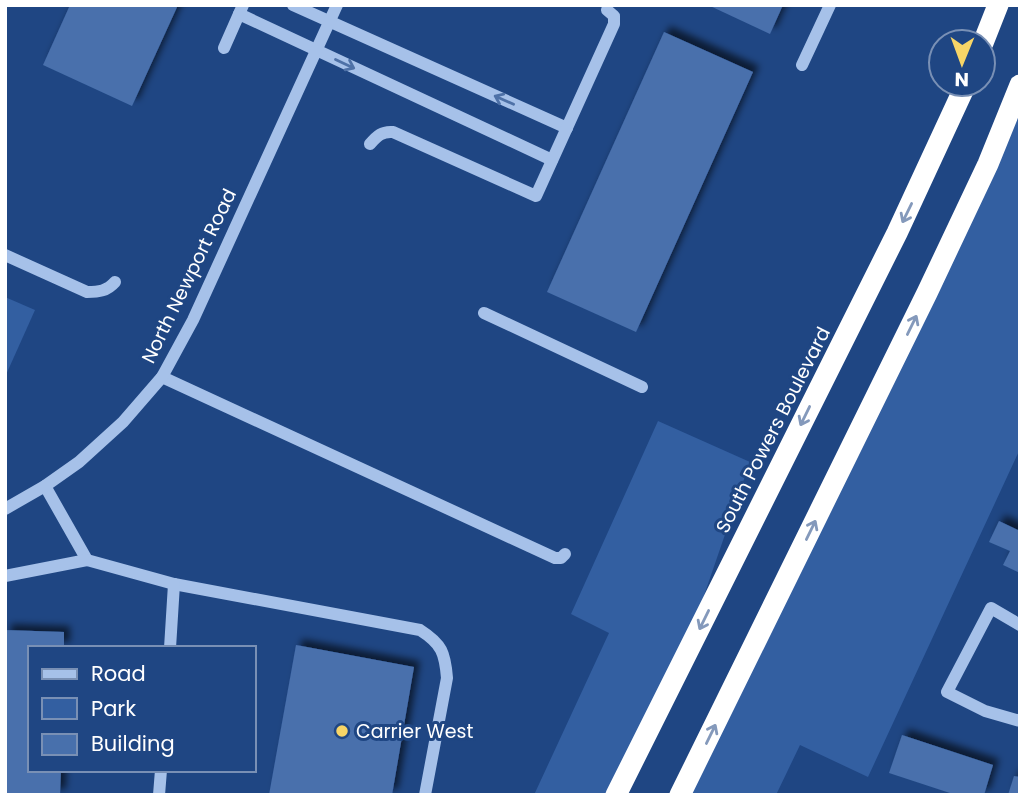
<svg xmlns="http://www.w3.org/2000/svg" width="1025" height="800" viewBox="0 0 1025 800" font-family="Poppins,sans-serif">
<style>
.green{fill:#335fa1}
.building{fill:#4870ac;filter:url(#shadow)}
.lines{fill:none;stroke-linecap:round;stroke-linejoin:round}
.minor{stroke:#a6c1e9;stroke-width:12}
.highway{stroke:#fff;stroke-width:21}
.oneway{stroke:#4e71a7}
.oneway2{stroke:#8499bb}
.poi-dot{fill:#f7d567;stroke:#1f4683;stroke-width:2.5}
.labels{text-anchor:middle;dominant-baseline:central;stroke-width:6;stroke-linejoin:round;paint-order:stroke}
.street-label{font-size:19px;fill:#fff;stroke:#1f4683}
.poi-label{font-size:19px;fill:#fff;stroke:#1f4683;text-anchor:start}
</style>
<defs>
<filter id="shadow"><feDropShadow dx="6" dy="-6" stdDeviation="3.5" flood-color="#0009"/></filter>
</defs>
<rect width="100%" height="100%" fill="#1f4683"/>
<g class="green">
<polygon points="1020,104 1020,449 868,777 800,745 776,795 680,795"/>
<polygon points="5,297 35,310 5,377"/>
<polygon points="658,421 750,462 679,668 616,795 534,795 609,633 571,614"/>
</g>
<g class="building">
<polygon points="70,5 178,5 132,106 43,65"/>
<polygon points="708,5 783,5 770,34"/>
<polygon points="664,32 753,72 636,332 547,292"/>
<polygon points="999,521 1020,531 1020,573 1003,565 1010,551 989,542"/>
<polygon points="5,630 64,632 64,648 30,648 30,770 61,770 60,795 5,795"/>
<polygon points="296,645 414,667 392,795 269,795"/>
<polygon points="902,735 993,765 984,795 956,795 889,773"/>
<polygon points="1014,776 1020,777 1020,795 1008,795"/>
</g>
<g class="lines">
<g class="minor">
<polyline points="293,5 567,128"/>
<polyline points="239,14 552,160"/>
<polyline points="224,48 243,5"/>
<polyline points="802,65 830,5"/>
<path d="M370,144C377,136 382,131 393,132L536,196L614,24V16L607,10"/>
<path d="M5,255L87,292C99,292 107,291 115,282"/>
<polyline points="484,313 642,387"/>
<polyline points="162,377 555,558 561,558 565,554"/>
<path d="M45,486L87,560L174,584L420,630C442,644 445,653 447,678L425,795"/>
<polyline points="5,509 45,486 79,462 123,422 162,377 193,320 337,5"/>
<polyline points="5,576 87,560"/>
<polyline points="1020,625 991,608 947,692 985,711 1020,721"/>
<polyline points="170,648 174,584"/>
<polyline points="159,795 161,770"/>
</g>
<g class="highway">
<polyline points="983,43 998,5"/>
<polyline points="616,795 897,233 966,84"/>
<polyline points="680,795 927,293 988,164 1020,85"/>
</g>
</g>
<defs><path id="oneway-shaft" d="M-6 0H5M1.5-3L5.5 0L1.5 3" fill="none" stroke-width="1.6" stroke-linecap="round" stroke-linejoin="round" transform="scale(1.75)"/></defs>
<g class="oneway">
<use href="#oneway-shaft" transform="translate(345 64) rotate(25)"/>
<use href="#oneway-shaft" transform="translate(504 100) rotate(-156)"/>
</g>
<g class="oneway2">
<use href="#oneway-shaft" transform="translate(907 213) rotate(116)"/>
<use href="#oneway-shaft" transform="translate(912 325) rotate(-64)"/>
<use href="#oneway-shaft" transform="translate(805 416) rotate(116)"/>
<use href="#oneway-shaft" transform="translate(811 530) rotate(-64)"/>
<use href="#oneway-shaft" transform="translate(704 620) rotate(116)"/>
<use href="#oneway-shaft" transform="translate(711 734) rotate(-64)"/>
</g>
<circle class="poi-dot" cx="342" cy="731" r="7"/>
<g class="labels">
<g class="street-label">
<text transform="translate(189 276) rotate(-64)">North Newport Road</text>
<text transform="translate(773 430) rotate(-63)">South Powers Boulevard</text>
</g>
<g class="poi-label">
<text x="356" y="731">Carrier West</text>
</g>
</g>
<rect width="1025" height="800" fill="none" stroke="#ffffff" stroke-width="14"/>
<rect x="28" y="646" width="228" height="126" fill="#1f4683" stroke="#7990b5" stroke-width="2"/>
<rect x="42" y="669" width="35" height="10" fill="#a6c1e9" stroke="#7990b5" stroke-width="2"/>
<text x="91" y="681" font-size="21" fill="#ffffff">Road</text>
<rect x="42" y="698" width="35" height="21" fill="#335fa1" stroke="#7990b5" stroke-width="2"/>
<text x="91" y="716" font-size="21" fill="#ffffff">Park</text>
<rect x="42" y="734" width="35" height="21" fill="#4870ac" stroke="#7990b5" stroke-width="2"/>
<text x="91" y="751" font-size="21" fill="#ffffff">Building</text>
<g transform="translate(962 63) rotate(181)"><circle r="33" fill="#1f4683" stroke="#7990b5" stroke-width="2"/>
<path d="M0-5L12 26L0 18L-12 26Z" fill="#f7d567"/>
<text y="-10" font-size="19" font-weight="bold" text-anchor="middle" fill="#ffffff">N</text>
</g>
</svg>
